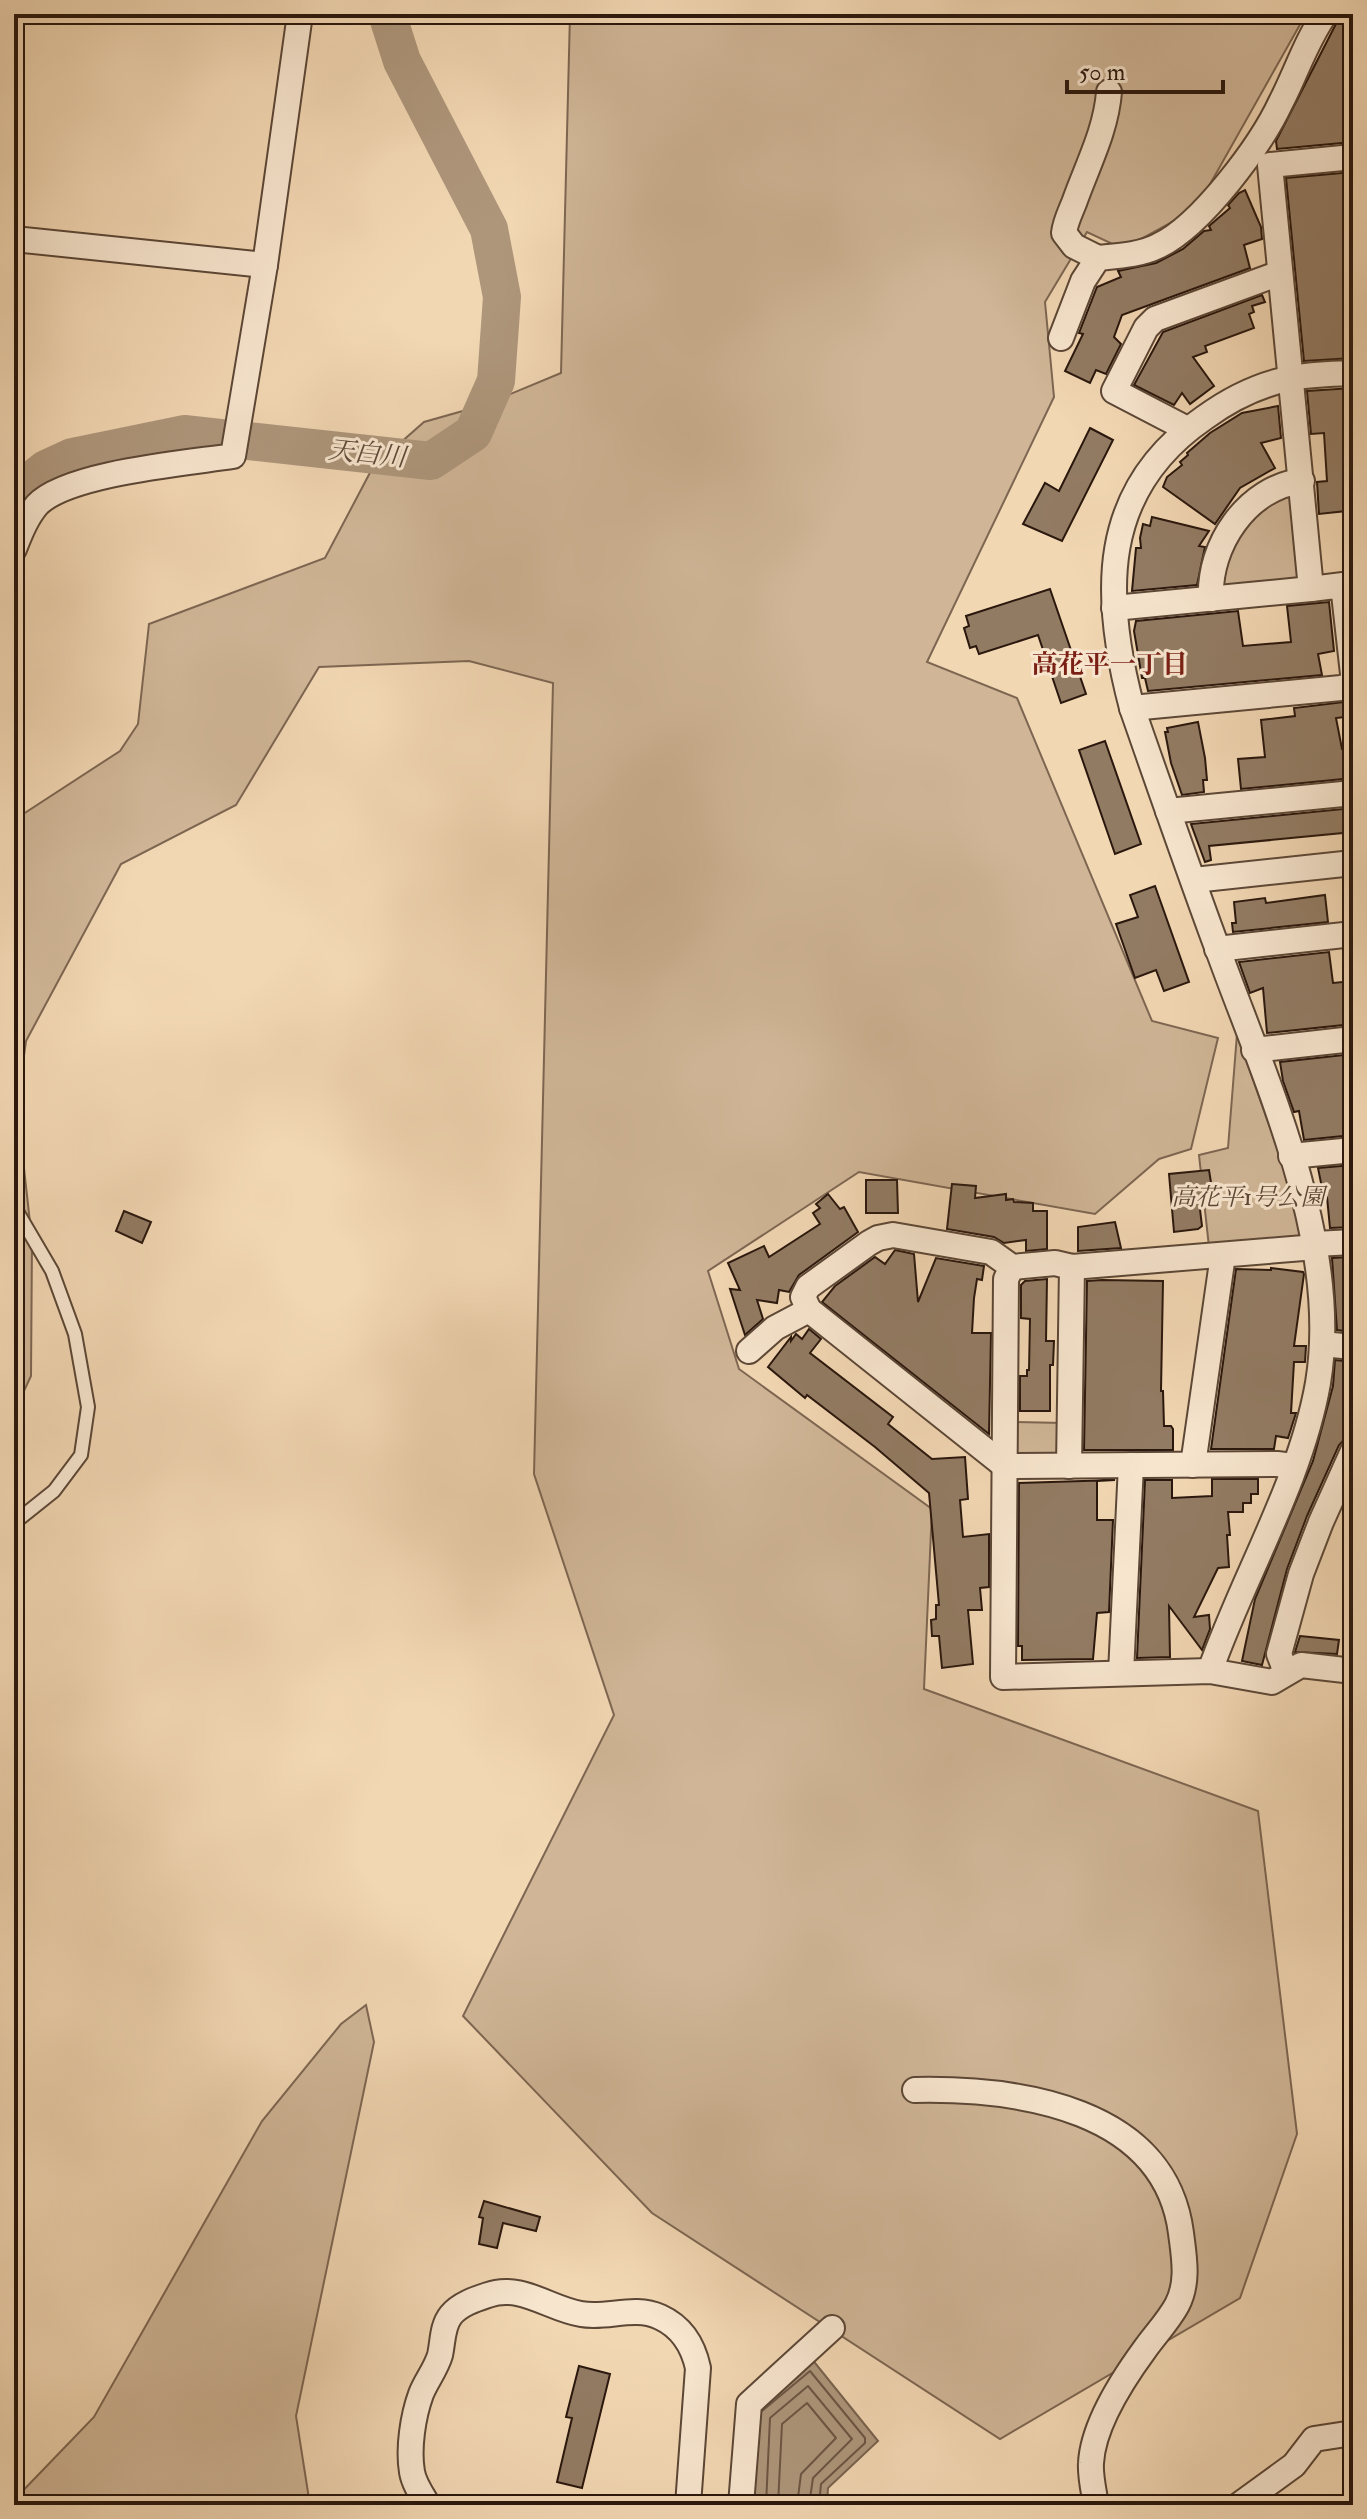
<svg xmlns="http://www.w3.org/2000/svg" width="1367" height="2519" viewBox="0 0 1367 2519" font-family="'IM FELL Double Pica','Noto Serif JP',serif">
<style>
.green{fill:#d0b697;stroke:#7d6652;stroke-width:2}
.water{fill:#ae967b;stroke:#79634f;stroke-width:2}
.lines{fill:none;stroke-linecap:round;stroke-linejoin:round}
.shore{stroke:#6c5644;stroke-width:2}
.river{stroke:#ae967b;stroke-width:38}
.building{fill:#927b63;stroke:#2a170d;stroke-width:2}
.lane-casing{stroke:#5c4736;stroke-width:16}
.street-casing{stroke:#5c4736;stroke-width:28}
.lane{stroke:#f7e5ce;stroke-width:12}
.street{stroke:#f7e5ce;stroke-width:24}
.labels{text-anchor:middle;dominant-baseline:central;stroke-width:6;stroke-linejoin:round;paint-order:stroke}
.park-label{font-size:24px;font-style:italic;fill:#5c4736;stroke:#f7e5ce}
.water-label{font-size:26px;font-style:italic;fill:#5f4a39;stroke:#f7e5ce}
.neighbourhood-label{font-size:26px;font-weight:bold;fill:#7a1f14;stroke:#f7e5ce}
</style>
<rect width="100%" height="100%" fill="#f2d7b3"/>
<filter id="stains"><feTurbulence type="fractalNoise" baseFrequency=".0025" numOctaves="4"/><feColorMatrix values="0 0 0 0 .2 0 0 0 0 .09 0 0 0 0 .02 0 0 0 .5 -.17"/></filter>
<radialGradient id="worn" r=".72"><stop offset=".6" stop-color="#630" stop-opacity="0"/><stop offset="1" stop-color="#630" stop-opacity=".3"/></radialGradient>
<g class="green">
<polygon points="570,14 1306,14 1196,209 1123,249 1087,232 1045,302 1054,397 927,662 1017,698 1152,1021 1218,1038 1191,1149 1159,1159 1095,1214 859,1172 708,1271 739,1369 932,1509 924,1689 1258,1811 1297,2134 1240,2298 1000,2439 652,2213 463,2016 614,1715 534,1474 553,683 469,661 319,667 236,805 121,864 26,1041 17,1106 32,1240 31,1376 14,1412 14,820 120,751 138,724 149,624 325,558 373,467 424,422 484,405 561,373"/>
<path d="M1290,489L1298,580L1221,589C1218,537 1253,518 1290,489Z"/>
<polygon points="1237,1034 1283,1165 1303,1234 1297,1241 1209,1247 1199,1155 1228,1148"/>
<polygon points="1014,1422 1063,1423 1063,1455 1014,1455"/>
<polygon points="366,2005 374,2042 296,2416 310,2505 14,2505 14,2500 94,2417 262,2121 341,2024"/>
</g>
<polygon class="water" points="811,2358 878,2441 828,2488 827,2505 748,2505 752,2409"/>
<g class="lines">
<g class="shore">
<polyline points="762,2411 810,2371 865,2438 865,2443 821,2484 819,2505"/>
<polyline points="766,2505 770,2418 808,2386 852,2439 813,2478 809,2505"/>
<polyline points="778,2505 782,2424 807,2403 836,2438 801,2474 797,2505"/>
</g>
<polyline class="river" points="14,499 23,487 46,469 72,457 184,434 431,461 473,433 496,381 502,297 489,229 402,61 387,14"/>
</g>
<g class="building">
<polygon points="1353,16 1353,142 1277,149 1276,141 1339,18"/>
<polygon points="1353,172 1353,358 1304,361 1286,178"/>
<polygon points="1245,190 1261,227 1262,239 1244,245 1250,268 1122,315 1114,337 1121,344 1106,374 1096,370 1090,383 1065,371 1083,334 1079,333 1097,287 1121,277 1118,271 1156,263 1183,249 1204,231 1211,230 1209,226 1230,208 1228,205 1239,193"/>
<polygon points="1262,295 1265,302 1252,306 1254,312 1249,314 1254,328 1205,346 1207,352 1193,357 1214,386 1190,404 1182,393 1174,405 1134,385 1163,332"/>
<polygon points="1353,388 1353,418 1345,419 1352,491 1343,492 1346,511 1319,514 1317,482 1327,481 1324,433 1311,434 1307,391"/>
<polygon points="1278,406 1281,438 1261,443 1275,468 1240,488 1215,524 1163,487 1167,477 1182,465 1180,462 1188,455 1187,453 1210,433 1242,413"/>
<polygon points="1090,428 1113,440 1062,541 1023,524 1045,483 1059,491"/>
<polygon points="1152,517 1209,531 1199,546 1205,547 1197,585 1132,591 1136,548 1141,548 1140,538 1143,524 1150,526"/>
<polygon points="1050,589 1086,694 1061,703 1038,635 979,654 976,646 970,648 964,628 969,626 966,616"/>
<polygon points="1329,602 1334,651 1318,654 1322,675 1148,691 1145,678 1142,678 1134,631 1136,621 1238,611 1243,646 1291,642 1287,606"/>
<polygon points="1352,701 1353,716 1336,718 1342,749 1353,748 1353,778 1241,789 1238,759 1265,757 1261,720 1295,716 1294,708"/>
<polygon points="1198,722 1205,758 1207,780 1203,780 1204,792 1182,795 1171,763 1165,732 1168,732 1167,728"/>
<polygon points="1105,741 1141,844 1115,854 1079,750"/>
<polygon points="1353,808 1353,832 1209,846 1211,860 1205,862 1191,824"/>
<polygon points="1155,886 1189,982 1164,991 1156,970 1135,978 1116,924 1138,917 1130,895"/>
<polygon points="1325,895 1328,922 1233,932 1232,923 1236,923 1234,902 1265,898 1266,903"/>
<polygon points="1329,952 1333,983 1353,981 1353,1024 1267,1033 1263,988 1250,993 1239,962"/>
<polygon points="1353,1054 1353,1135 1304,1140 1299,1111 1294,1112 1283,1081 1280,1062"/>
<polygon points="1353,1165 1353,1227 1330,1228 1327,1197 1324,1198 1318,1168"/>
<polygon points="1209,1170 1212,1189 1202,1190 1203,1200 1199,1201 1202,1226 1198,1229 1174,1232 1169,1174"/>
<polygon points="866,1180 897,1180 898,1213 866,1213"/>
<polygon points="952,1184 976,1186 975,1198 1006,1194 1006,1200 1013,1199 1014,1202 1033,1203 1033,1211 1047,1211 1047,1249 1026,1251 1026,1240 1004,1243 994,1237 947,1229"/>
<polygon points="828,1194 840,1209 844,1207 858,1232 799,1275 789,1292 779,1290 777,1303 757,1300 763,1319 745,1335 730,1289 740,1290 728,1263 764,1246 769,1257 820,1224 813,1213 820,1208 816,1204"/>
<polygon points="124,1211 151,1222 142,1243 116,1231"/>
<polygon points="1115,1222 1121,1248 1078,1251 1078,1227"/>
<polygon points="895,1250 914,1254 918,1302 936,1258 984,1266 982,1280 977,1279 974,1298 972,1333 991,1333 989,1434 822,1302 835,1286 875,1257 885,1264"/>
<polygon points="1350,1257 1350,1263 1353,1263 1353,1332 1337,1330 1332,1258"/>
<polygon points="1271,1268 1303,1272 1304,1274 1294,1346 1306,1346 1305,1362 1294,1362 1291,1413 1296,1413 1288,1438 1276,1436 1274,1449 1211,1449 1236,1269 1271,1270"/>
<polygon points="1047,1279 1046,1341 1054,1341 1053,1365 1050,1365 1050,1411 1020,1411 1020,1376 1027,1376 1027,1370 1029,1370 1030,1319 1021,1318 1021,1285 1025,1281"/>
<polygon points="1102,1280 1163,1281 1161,1391 1163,1391 1164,1426 1171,1426 1173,1429 1173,1450 1084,1450 1087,1281"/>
<polygon points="809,1329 821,1339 810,1353 893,1417 888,1424 932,1459 965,1457 968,1499 960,1500 963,1537 989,1534 989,1587 980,1588 982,1610 968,1610 973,1664 942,1668 939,1636 932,1636 931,1620 936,1619 936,1605 939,1605 929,1493 875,1447 807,1395 805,1398 768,1367 791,1337 791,1341 796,1334 802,1339"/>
<polygon points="1335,1360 1353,1362 1353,1407 1345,1439 1339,1445 1307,1516 1287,1569 1262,1665 1242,1661 1255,1599 1313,1461 1333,1386"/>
<polygon points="1212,1479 1258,1479 1258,1494 1251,1494 1251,1503 1243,1503 1243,1512 1228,1512 1230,1535 1227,1535 1229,1567 1218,1568 1194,1617 1209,1615 1210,1629 1202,1650 1169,1606 1170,1657 1137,1658 1145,1480 1172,1480 1172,1498 1212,1496"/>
<polygon points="1115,1480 1097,1481 1097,1520 1113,1520 1109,1612 1097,1613 1093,1659 1022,1660 1022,1646 1018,1646 1019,1483"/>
<polygon points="1300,1636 1339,1640 1337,1654 1295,1652"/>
<polygon points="484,2201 540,2217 536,2231 503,2223 497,2248 479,2244 483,2218 479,2217"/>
<polygon points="579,2366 610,2374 582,2488 557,2482 572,2418 566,2417"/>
</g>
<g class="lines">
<defs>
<polyline id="lane" points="14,1211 18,1213 52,1271 75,1334 88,1407 81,1455 54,1491 14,1523"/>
<g id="street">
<polyline points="14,239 265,265"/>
<path d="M1098,258L1074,246L1064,233C1065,223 1070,213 1074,203C1087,166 1106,131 1109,92"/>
<path d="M1061,338L1083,281L1098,258C1118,256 1140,255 1158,246C1201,226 1261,145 1281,102C1296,73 1306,41 1325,14"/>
<polyline points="1187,429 1114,391 1146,328 1155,319 1280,273"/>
<path d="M14,549C20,534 26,518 37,505C67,473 187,463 233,456L265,265L300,14"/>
<polyline points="1311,589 1343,585 1353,674"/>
<path d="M1211,599C1208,546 1247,487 1302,481"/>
<polyline points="1114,608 1311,589 1270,165 1353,157"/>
<polyline points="1132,708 1341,688 1353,685"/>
<polyline points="1168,811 1353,793"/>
<polyline points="1194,880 1353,863"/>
<polyline points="1217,949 1353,934"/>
<polyline points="1254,1050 1353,1039"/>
<polyline points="1291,1156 1353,1150"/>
<polyline points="1315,1244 1353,1242"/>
<polyline points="1012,1267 1006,1279 1003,1677 1210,1671 1272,1682 1301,1665 1353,1671"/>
<polyline points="1322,1344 1353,1347"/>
<polyline points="749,1351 775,1328 809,1310"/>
<polyline points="1193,1465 1223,1255"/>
<polyline points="1069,1466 1072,1267"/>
<polyline points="1293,1466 1277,1464 1005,1466 809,1310 803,1297 808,1287 869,1243 878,1238 893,1235 991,1252 1012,1267 1055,1263 1072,1267 1316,1247"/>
<path d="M1210,1671C1243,1577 1301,1481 1318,1383C1341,1245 1268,1086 1221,958C1190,875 1161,791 1132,708C1102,595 1099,490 1204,418C1230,399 1261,384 1292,378C1312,374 1333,374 1353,373"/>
<polyline points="1286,1672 1279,1654 1301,1574 1321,1522 1353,1451"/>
<polyline points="1121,1673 1131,1465"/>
<path d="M915,2090C1018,2088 1165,2108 1181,2233C1184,2257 1189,2282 1177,2305C1169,2320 1155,2335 1145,2349C1123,2379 1093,2425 1091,2463C1090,2476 1094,2492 1096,2505"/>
<path d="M428,2505C422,2495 414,2484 412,2472C408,2448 413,2416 421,2394C426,2381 436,2369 440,2355C443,2342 442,2326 451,2315C460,2304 476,2299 488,2295C520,2283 550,2309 581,2314C607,2319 634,2305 660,2317C682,2327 693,2345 698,2368L688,2505"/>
<polyline points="741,2505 749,2404 832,2328"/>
<polyline points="1239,2505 1294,2465 1314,2439 1353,2433"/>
</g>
</defs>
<use href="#lane" class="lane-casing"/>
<use href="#street" class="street-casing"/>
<use href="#lane" class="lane"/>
<use href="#street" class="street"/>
</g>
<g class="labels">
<g class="park-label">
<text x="1248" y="1197">高花平1号公園</text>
</g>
<g class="water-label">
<text transform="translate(367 454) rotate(6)">天白川</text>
</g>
<g class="neighbourhood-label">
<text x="1110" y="665">高花平一丁目</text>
</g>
</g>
<rect width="1367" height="2519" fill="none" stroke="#f2d7b3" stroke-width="48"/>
<rect x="16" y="16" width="1335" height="2487" fill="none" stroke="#2a170d" stroke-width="4"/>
<rect x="24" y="24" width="1319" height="2471" fill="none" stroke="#2a170d" stroke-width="2"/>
<path d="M1067 80v12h156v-12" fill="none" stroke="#2a170d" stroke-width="4"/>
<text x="1079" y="80" font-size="24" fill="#2a170d" stroke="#f7e5ce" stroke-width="6" paint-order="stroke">50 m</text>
<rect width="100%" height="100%" filter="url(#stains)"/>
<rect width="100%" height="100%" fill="url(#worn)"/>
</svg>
